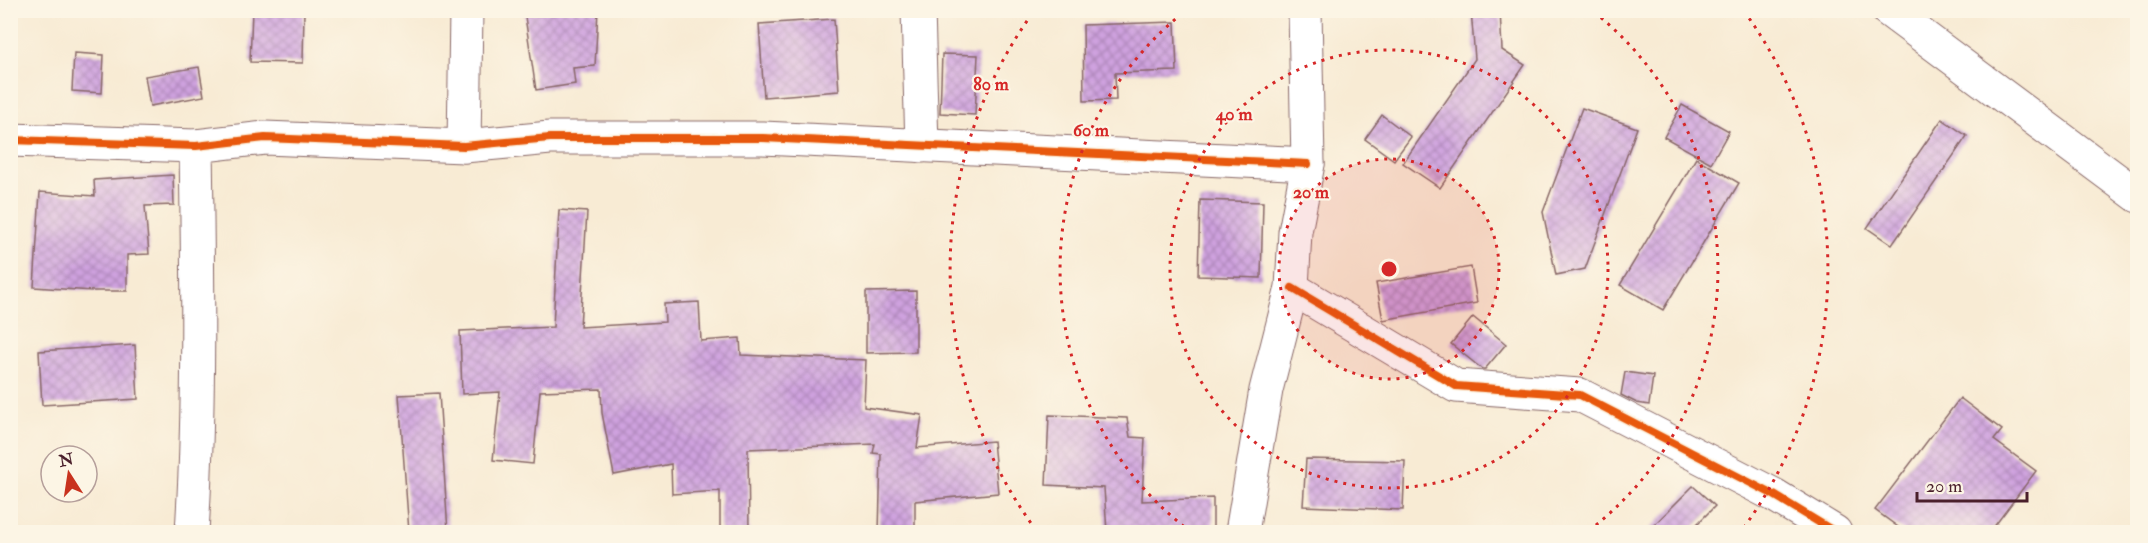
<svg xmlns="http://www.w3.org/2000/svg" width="2148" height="543" viewBox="0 0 2148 543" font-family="'IM FELL Double Pica',serif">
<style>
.building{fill:url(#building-cross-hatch)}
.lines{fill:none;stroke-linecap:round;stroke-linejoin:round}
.minor-casing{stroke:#876666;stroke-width:35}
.minor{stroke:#fff;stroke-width:33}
.cycleway-casing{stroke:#fcf5e5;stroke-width:11}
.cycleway{stroke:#e8590c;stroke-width:8}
.ring{fill:none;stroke:#d62828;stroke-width:3;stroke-dasharray:3 6}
.centre{fill:#d62828;stroke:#fcf5e5;stroke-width:3}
.ring-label{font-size:18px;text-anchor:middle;font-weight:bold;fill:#d62828;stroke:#fcf5e5;stroke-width:4.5;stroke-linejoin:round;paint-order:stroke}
</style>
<defs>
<pattern id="building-cross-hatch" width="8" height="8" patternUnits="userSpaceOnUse" patternTransform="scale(1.5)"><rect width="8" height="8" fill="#cfa2df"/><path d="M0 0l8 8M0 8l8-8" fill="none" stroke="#aa83b5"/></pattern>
</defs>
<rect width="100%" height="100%" fill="#fcf5e5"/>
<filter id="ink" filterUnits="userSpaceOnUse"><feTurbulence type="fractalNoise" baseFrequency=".0167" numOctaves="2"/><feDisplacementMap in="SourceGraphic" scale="12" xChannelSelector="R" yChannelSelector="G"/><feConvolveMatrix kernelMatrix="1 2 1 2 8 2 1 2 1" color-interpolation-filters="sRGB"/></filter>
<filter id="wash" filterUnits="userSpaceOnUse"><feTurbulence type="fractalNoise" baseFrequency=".008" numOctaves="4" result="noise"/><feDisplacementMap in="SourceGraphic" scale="24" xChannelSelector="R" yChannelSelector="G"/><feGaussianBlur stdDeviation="1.35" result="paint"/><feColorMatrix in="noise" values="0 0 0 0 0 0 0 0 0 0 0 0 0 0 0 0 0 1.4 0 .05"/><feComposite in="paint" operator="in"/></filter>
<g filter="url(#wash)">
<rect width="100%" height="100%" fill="#f8ebd4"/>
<g id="blocks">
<g class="building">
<polygon points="252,10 304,10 303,63 250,62"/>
<polygon points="524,10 598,10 595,66 573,68 575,84 536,90"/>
<polygon points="1471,10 1500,10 1502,50 1525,65 1440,188 1403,163 1475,59"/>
<polygon points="834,19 839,91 764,97 759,24"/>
<polygon points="1175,22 1177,71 1115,73 1116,100 1084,101 1083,25"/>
<polygon points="74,53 104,55 102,93 72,91"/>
<polygon points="942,54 978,55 975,115 940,113"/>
<polygon points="199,67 204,96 150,106 145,76"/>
<polygon points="1682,105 1729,131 1711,163 1664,137"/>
<polygon points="1582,108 1637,128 1585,269 1556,275 1543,212"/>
<polygon points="1382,115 1411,137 1394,160 1365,139"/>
<polygon points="1942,119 1967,136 1892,245 1867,228"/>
<polygon points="1696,158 1739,183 1663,310 1620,285"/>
<polygon points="173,175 174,205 145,206 149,254 127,255 127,291 93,291 34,287 40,192 95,196 94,180"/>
<polygon points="1200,200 1263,202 1261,278 1198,276"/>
<polygon points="559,210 587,212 580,327 665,322 664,304 699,302 701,341 740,338 741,355 866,360 864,407 922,415 917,448 993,441 998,493 915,501 915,532 879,532 881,454 873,453 875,444 748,449 749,532 720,532 720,491 672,494 671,464 614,475 602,413 601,389 540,391 533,464 493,460 500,392 462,394 460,331 553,327"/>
<polygon points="1471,267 1477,303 1383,320 1376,283"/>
<polygon points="916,291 916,352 866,353 866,292"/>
<polygon points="1473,317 1506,344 1485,369 1482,369 1451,344"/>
<polygon points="135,345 138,399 42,405 39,351"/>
<polygon points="1625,372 1653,376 1649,405 1637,403 1621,395"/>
<polygon points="439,393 448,532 409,532 399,395"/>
<polygon points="1960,398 2002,430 1994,440 2036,471 1990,532 1905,532 1875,510"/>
<polygon points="1049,415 1127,418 1130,437 1145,438 1142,501 1213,498 1213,532 1107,532 1104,488 1046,485"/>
<polygon points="1306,459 1405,461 1403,510 1303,506"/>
<polygon points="1693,486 1715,506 1689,532 1647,532"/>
</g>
</g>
</g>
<g filter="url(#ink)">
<use href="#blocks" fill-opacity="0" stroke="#876666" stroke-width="1.5"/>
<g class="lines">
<defs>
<g id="minor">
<polyline points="918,10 922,146"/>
<polyline points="1888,10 2138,196"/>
<polyline points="10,140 196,146 265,138 464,146 550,138 763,138 1308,164"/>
<polyline points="464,146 466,10"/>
<polyline points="1292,288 1456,386 1580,395 1774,495 1835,532"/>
<path d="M192,532C200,404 198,275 196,146"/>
<polyline points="1242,532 1266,390 1292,288 1295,232 1308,164 1305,10"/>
</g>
</defs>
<use href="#minor" class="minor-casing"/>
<use href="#minor" class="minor"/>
<defs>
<g id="cycleway">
<polyline points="10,140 196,146 265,138 464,146 550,138 763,138 1308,164"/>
<polyline points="1292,288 1456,386 1580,395 1774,495 1835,532"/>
</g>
</defs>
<use href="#cycleway" class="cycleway-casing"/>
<use href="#cycleway" class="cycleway"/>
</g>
</g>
<circle cx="1389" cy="269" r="110" fill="#d62828" fill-opacity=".12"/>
<g class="ring">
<circle cx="1389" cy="269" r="110"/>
<circle cx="1389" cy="269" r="219"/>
<path d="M1191 532A329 329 0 0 1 1184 12M1594 12A329 329 0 0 1 1587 532"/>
<path d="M1036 530A439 439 0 0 1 1034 11M1744 11A439 439 0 0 1 1742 530"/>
</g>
<circle cx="1389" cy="269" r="9" class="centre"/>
<g class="ring-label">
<text x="991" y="90">80 m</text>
<text x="1234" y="120">40 m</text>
<text x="1091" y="136">60 m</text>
<text x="1311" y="198">20 m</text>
</g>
<rect width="2148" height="543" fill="none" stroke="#fcf5e5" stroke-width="36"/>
<g transform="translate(69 474) rotate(348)"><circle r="28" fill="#fcf5e5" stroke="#b59f9b" stroke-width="1.5"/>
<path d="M0-4.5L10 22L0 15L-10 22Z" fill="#c8321e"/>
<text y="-9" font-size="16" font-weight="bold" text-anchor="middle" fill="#4a1f2b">N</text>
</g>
<path d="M1917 492v9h110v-9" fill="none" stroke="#4a1f2b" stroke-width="3"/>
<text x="1926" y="492" font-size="18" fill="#4a1f2b" stroke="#fcf5e5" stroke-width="4.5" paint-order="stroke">20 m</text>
</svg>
